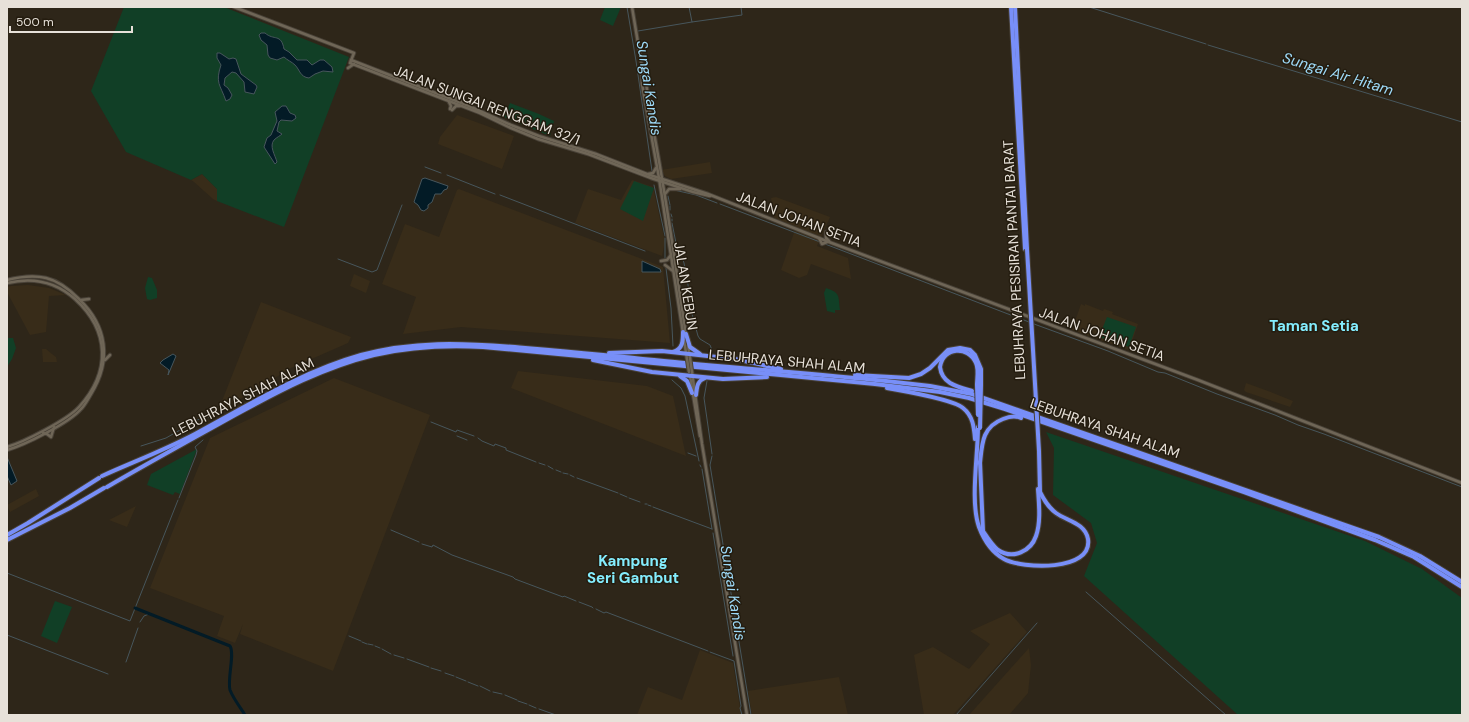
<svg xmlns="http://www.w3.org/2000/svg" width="1469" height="722" viewBox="0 0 1469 722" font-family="'DM Sans',sans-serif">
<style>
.built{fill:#382c19}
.green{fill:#113f26}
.water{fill:#031b26;stroke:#47565c}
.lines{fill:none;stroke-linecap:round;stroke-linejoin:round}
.stream{stroke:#47565c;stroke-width:1}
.river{stroke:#031b26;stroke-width:3}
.secondary-casing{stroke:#484137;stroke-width:4.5}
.motorway-casing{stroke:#484137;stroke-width:6}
.secondary{stroke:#6f6657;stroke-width:2.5}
.motorway{stroke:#788ff8;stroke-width:4}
.secondary-bridge-casing{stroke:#484137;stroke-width:4.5;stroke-linecap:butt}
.motorway-bridge-casing{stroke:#484137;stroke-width:6;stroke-linecap:butt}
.secondary-bridge{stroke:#6f6657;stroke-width:2.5}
.motorway-bridge{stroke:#788ff8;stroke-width:4}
.labels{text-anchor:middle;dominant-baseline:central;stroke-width:3;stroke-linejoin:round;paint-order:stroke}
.street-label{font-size:14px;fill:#e7e1d9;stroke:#241c0f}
.water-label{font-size:15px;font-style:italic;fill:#9dd9f7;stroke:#241c0f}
.neighbourhood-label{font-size:15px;font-weight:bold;fill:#84edfe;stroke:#241c0f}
</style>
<rect width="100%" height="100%" fill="#2e2619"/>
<g class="built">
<polygon points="457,115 514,136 502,169 438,144 440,137"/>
<polygon points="710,162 712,173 671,179 665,176 661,170"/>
<polygon points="202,174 217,189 217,201 213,199 194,182 191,180"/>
<polygon points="632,180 653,187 665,242 662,256 575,223 588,189 621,200"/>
<polygon points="459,189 663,267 670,343 461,327 403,334 416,297 382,284 405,224 439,237 457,190"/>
<polygon points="776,197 830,217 817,246 848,258 851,279 811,264 807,275 799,278 781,270 796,227 774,218 771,198"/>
<polygon points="354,274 370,281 366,293 350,286"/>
<polygon points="28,285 49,288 66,295 49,296 46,332 30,335 7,292 7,287 11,286"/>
<polygon points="261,302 351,337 348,343 291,368 226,408 220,406"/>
<polygon points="1081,304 1085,306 1085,304 1103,311 1104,309 1113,312 1112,314 1138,324 1129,350 1072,330"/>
<polygon points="42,349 46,349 52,354 56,357 57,362 43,362"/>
<polygon points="518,371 647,386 673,396 686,456 511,388"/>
<polygon points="334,378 430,415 333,671 240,634 243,624 235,643 217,636 224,616 150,588 210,438"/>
<polygon points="1246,383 1268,391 1293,401 1290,407 1246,392 1244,390"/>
<polygon points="36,489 39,496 10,512 7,505"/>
<polygon points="136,506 127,527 109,520"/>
<polygon points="1010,613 1027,632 953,715 924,715 914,655 933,647 969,669 990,644 970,631"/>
<polygon points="1029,648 1031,665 1028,693 1009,715 969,715"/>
<polygon points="700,650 733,663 741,715 637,715 648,687 682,700"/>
<polygon points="839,677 848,715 752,715 748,691"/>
</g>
<g class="green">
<polygon points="124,7 224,7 349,57 284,227 217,201 217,189 202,174 191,180 126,152 91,91"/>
<polygon points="605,7 621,7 613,26 600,20"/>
<polygon points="510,103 539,114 554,121 550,136 504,117"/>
<polygon points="634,181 654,188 643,221 620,209"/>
<polygon points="148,277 152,278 157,290 157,298 150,300 147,299 145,288"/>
<path d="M826,288C841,293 838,296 840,310H835V313L827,311L824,293Z"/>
<polygon points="1107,317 1136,327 1129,347 1099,337"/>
<polygon points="7,338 13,338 16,348 12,359 7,367"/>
<polygon points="1046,432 1365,541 1422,569 1462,598 1462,710 1460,715 1238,715 1084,576 1097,543 1091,523 1053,495 1054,448"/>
<polygon points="197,449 180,494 175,492 173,495 147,485 151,474"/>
<polygon points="55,601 72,607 57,643 41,636"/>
</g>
<g class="water">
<path d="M261,33H265C274,41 281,33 284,49L289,52L297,60H307L312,65L320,60H324L332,67L333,72L323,71L315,74L309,78C300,77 300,70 295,65C292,62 287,60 284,57L277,60L270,58L268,55L267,45L261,40L259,35Z"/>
<path d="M217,53H220L229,59L233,58L236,59L241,74L256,85L257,87L254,94L245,92L244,82L236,73L232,72L225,78L224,85L228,88L232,95L230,99L226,101C220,84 215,83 221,65L217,58Z"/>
<path d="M282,106H286L290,113L295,115L296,118L292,121L281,120L279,122L277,131L282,134C280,136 277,137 274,140C269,146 275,155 277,162L275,164L264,147L267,138L271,135L277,121L275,112Z"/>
<polygon points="425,178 448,186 447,189 444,190 441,194 435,194 432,202 428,205 428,208 424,211 421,210 418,205 414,202 422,179"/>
<polygon points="642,261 660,269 661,272 642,272"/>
<polygon points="173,354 176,356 168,375 169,370 160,363 163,360"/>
<polygon points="7,457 17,481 11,485 7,476"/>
</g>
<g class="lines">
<g class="stream">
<polyline points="627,7 636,61 652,171"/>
<polyline points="689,7 692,22 742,15 741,7"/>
<polyline points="1089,7 1206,44"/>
<polyline points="638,31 692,22"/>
<polyline points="1208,45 1462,122"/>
<polyline points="425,167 441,173"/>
<polyline points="447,175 495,194"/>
<polyline points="654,185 665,236"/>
<polyline points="674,190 696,195 717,203"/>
<polyline points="500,195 645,251"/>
<polyline points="668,196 670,205"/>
<polyline points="720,204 820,242"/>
<polyline points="670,206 670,210"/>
<polyline points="671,214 672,217"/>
<polyline points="672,219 672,221"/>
<polyline points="672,223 676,243"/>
<polyline points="665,238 665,259"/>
<polyline points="825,244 1029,322"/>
<path d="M676,245C678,253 682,256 684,263L690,296"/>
<polyline points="338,259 372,272 377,270 402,205"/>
<polyline points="666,268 671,308 673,346"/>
<polyline points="690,299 689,303 698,336 700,339 710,345 712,350"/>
<polyline points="1034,324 1108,351 1158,372 1165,373 1217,394 1275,415 1298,425 1324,434 1462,487"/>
<polyline points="672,380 681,388 685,396 699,461"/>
<polyline points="707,381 704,398 712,454"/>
<polyline points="431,422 456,432 457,430 474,436"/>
<polyline points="457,436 467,440"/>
<polyline points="478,438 482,441 494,446 495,444 506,448 506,450 536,462"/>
<polyline points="141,446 166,438 203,417 207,415 209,418"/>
<polyline points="688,453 696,456"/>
<polyline points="712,456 710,465 751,715"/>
<polyline points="539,463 545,465"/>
<polyline points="700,465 701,467"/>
<polyline points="548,466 553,469"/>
<polyline points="702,469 712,529"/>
<polyline points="556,470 561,472"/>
<polyline points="563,473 568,474"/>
<polyline points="570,475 574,477"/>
<polyline points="577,478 618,493"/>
<polyline points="620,494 627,497"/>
<polyline points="179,498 196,455 197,451 195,447 203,440"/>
<polyline points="629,498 640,502"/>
<polyline points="645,504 647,504"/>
<polyline points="648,505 651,506"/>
<polyline points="653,507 712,529"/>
<polyline points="391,530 419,542"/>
<polyline points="713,533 733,656"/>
<polyline points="422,544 432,547 433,545 452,555 513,577 515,579 563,597 564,596 576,601"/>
<polyline points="7,573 130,621 178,500"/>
<polyline points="1086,592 1226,715"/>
<polyline points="579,602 592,607 593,608"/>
<polyline points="596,609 604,613 606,612 708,651"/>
<polyline points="140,622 144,616 149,614"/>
<polyline points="7,635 108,674"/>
<polyline points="349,636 361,641"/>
<polyline points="362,642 367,644"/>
<polyline points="368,644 373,645"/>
<polyline points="375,646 380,648"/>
<polyline points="382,649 391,654"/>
<polyline points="710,652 734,661 741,706 740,708 742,715"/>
<polyline points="394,655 404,658"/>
<polyline points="407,659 429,667"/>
<polyline points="126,662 138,628"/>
<polyline points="431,668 441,671"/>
<polyline points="445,673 454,676"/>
<polyline points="456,677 466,681"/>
<polyline points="468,682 478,686"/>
<polyline points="480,686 490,691"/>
<polyline points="493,692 502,694"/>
<polyline points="505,695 517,700"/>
<polyline points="518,701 527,704"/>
<polyline points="529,705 536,708"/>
<polyline points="539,709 556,715"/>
<polyline points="956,715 1037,623"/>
</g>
<path class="river" d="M135,608L230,646C235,654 227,679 230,690C233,698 240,707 245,715"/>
<defs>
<g id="secondary">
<polyline points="234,7 354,53 350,63 480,113 511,128 538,139 588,154 651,178 693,192 710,196"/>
<polyline points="632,7 642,67 642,84 659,178 683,333"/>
<polyline points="351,60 469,106 511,125 539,136 596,154 647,174 708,194 829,242 1198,380 1462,483"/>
<polyline points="348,68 354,64"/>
<path d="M643,69C648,86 648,106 652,123C666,193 675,264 686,335"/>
<polyline points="452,98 457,97 461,102"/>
<polyline points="449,102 451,106 450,109"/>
<polyline points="452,110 456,106 460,106"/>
<polyline points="648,174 653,173 656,168"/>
<polyline points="665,194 669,189 680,189"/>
<polyline points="826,232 826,238 829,241"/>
<polyline points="819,238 822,244 827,242"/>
<polyline points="661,261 667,260 671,255"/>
<polyline points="665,265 673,271"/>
<path d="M7,280C19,277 33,275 46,278C59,281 70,290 79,299C107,326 112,360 91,394C88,399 85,405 81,409C69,423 25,445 7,450"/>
<path d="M7,283C32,277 56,282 75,299C110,331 111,372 79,407C67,420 24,442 7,447"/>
<polyline points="81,300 89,299"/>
<polyline points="684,340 687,359"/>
<polyline points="688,345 690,358"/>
<polyline points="105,360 110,355"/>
<polyline points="692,372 702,444 747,715"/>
<polyline points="690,376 700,436"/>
<polyline points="43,433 47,434 51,437 54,427"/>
</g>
<g id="motorway">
<polyline points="1011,7 1025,249"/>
<polyline points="1015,7 1027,249"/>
<polyline points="686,334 690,347 700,354"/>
<path d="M673,352C683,349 683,341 683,332"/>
<polyline points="609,353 662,351 735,359 781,369"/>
<polyline points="593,360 652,372 723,379 767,377"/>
<polyline points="855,375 909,378 921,374 930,368 948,350 960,348 970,350 975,355 981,369 981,385"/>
<polyline points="680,376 687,381 692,393"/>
<path d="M887,388C903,391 953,399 963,408C973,416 974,427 975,439"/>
<path d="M972,391C958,387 942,384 940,367C943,347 968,345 976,363C979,369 977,378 977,385"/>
<path d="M696,395C697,387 697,381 705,378"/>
<path d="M978,427C978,456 970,501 979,527C984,540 991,552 1004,559C1022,569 1093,572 1088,539C1085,523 1067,521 1056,513C1049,508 1044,500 1040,492L1039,451"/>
<polyline points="980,462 983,531"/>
<path d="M980,463C982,444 982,427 1003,419C1010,416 1015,415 1021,418"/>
<path d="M102,476C133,462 165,450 195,434C249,405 301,372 361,355C414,341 461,343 515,347C561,351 608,355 654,360C731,368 809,373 886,381L930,386L972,394L1379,537L1420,556L1462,582"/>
<path d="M107,487C150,462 192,439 235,415C279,391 324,367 374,355C409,347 447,345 483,347L875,384L940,392L969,398L1005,409L1244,492L1375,540L1414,557L1462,587"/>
<path d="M983,531C987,537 992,545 998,550C1013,560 1031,551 1036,536C1041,522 1039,504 1038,489"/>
<polyline points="7,535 28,523 99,478"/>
<polyline points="7,540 70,508 104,488"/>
</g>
</defs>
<use href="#secondary" class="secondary-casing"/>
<use href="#motorway" class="motorway-casing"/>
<use href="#secondary" class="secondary"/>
<use href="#motorway" class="motorway"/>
<defs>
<g id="secondary-bridge">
<polyline points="690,358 692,372"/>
<polyline points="687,359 689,372"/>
</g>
<g id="motorway-bridge">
<polyline points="1027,249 1039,451"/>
<polyline points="977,385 978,415"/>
<polyline points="980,428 981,385"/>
</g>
</defs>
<use href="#secondary-bridge" class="secondary-bridge-casing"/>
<use href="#motorway-bridge" class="motorway-bridge-casing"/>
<use href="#secondary-bridge" class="secondary-bridge"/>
<use href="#motorway-bridge" class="motorway-bridge"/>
</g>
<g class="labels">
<g class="street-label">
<text transform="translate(487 105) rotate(21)">JALAN SUNGAI RENGGAM 32/1</text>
<text transform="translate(799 219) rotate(21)">JALAN JOHAN SETIA</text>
<text transform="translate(1014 260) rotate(-93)">LEBUHRAYA PESISIRAN PANTAI BARAT</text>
<text transform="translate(686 286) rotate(81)">JALAN KEBUN</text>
<text transform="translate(1102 334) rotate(20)">JALAN JOHAN SETIA</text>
<text transform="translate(787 361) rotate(5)">LEBUHRAYA SHAH ALAM</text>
<text transform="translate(243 397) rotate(-27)">LEBUHRAYA SHAH ALAM</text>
<text transform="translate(1105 428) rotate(19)">LEBUHRAYA SHAH ALAM</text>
</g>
<g class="water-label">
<text transform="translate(1338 74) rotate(17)">Sungai Air Hitam</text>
<text transform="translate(649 88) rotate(81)">Sungai Kandis</text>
<text transform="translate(733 593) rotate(81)">Sungai Kandis</text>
</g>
<g class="neighbourhood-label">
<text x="1314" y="326">Taman Setia</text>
<text x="633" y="561">Kampung<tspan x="633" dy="17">Seri Gambut</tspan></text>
</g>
</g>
<rect width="1469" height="722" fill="none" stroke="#e7e1d9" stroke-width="16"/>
<path d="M10 26v6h122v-6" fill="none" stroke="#e7e1d9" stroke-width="2"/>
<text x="16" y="26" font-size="12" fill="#e7e1d9" stroke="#241c0f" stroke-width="3" paint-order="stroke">500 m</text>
</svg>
